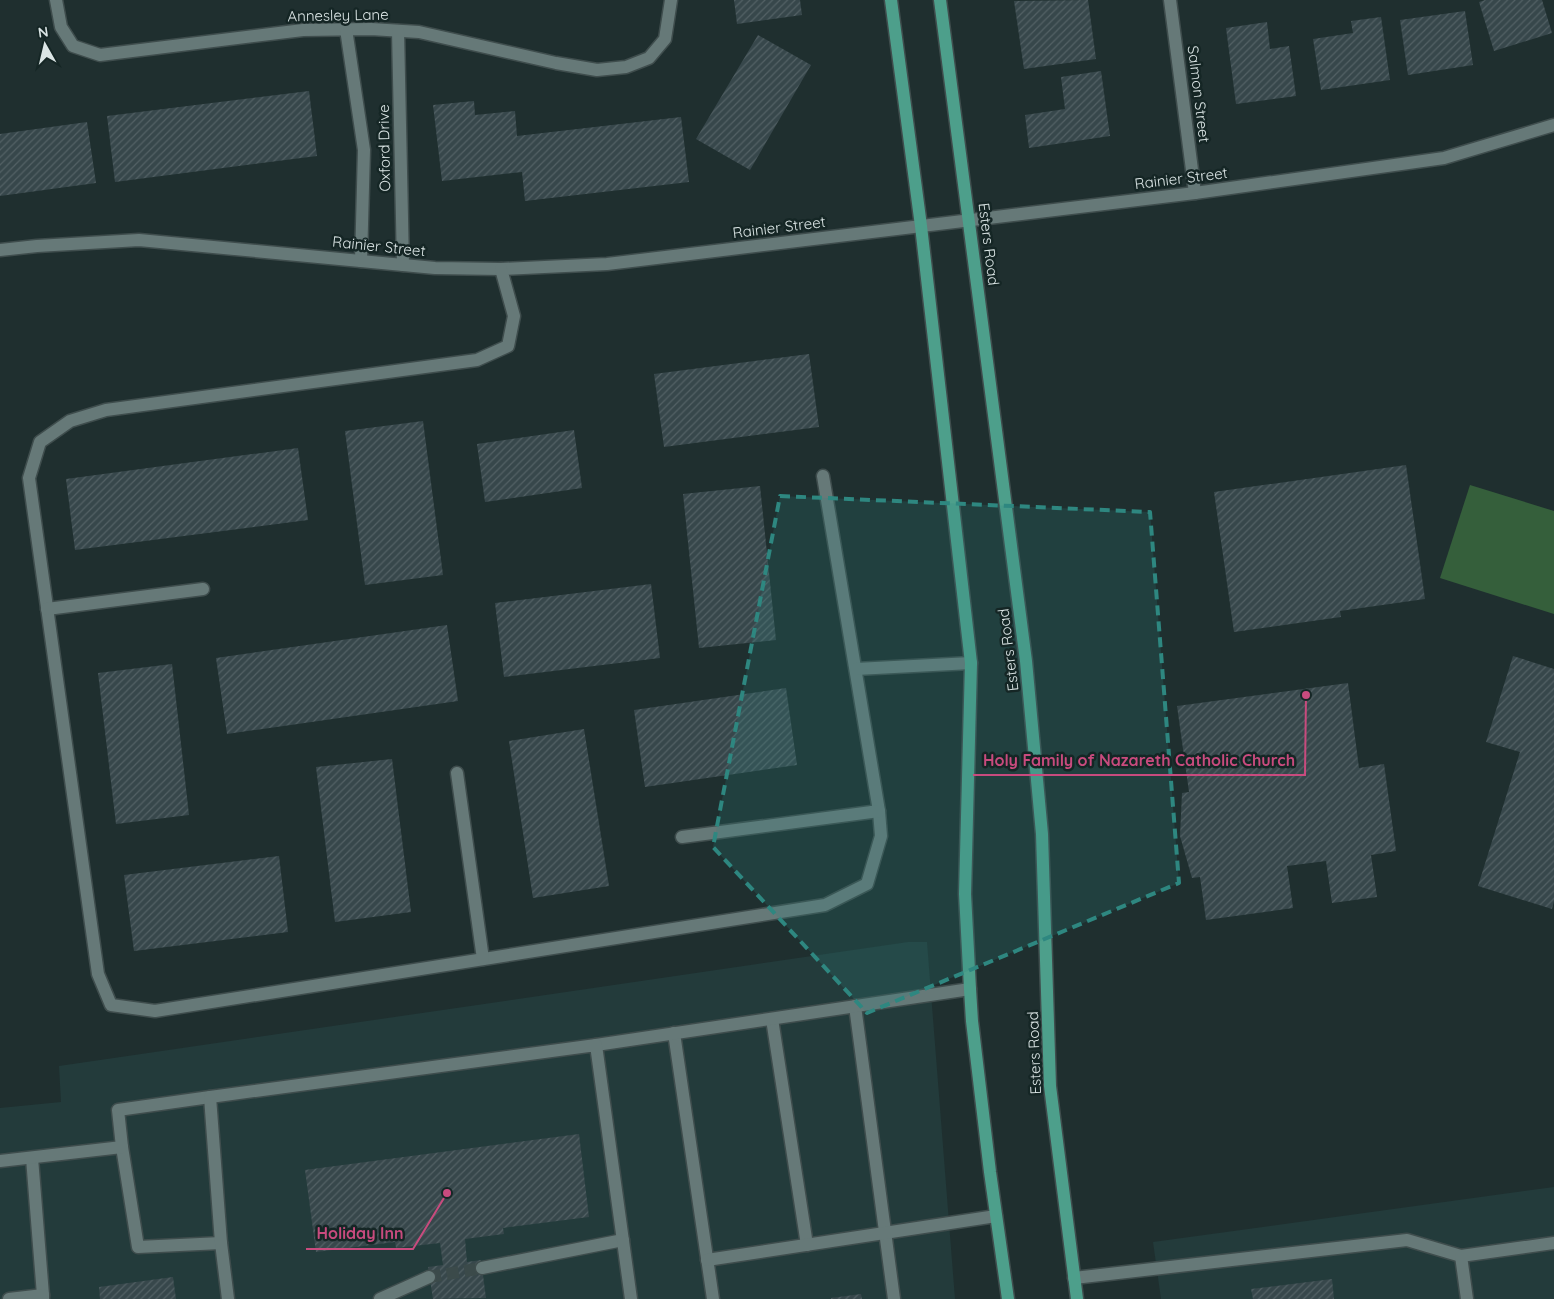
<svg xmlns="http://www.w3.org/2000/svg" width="1554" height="1299" viewBox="0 0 1554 1299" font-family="Quicksand,sans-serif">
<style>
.built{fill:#233b3b}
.pitch{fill:#355f3b}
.building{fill:url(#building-hatch)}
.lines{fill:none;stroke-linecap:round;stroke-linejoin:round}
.minor-tunnel{stroke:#3b4a4a;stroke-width:12;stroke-dasharray:12 6;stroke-linecap:butt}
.minor-casing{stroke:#3f4d4d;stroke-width:15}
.major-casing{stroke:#3f4d4d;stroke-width:15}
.minor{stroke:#667978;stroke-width:12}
.major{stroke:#4d9f8b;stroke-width:12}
.marked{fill:#2e8780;fill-opacity:0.2;stroke:#2e8780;stroke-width:4;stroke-dasharray:10 6;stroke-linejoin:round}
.labels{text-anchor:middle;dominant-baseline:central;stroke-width:5;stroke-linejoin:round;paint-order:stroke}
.street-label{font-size:15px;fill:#dbe5e5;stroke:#152625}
.leader{fill:none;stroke:#c84b7e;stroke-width:2}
.callout-dot{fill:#c84b7e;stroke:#152625;stroke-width:2}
.callout-label{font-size:16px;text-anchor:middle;font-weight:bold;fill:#c84b7e;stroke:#152625;stroke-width:5;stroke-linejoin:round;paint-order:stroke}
</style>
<defs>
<pattern id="building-hatch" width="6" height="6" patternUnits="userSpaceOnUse" patternTransform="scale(1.25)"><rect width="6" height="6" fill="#37474b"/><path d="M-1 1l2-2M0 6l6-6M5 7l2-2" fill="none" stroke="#536165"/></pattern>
</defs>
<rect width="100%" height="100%" fill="#1f2f2f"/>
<g class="built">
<polygon points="908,942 927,942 955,1299 0,1299 0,1108 61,1102 59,1066"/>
<polygon points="1554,1187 1554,1299 1161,1299 1153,1242"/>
</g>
<polygon class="pitch" points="1470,485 1554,511 1554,614 1440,578"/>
<g class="building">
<polygon points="734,0 800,0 802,15 737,24"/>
<polygon points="1088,0 1096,59 1024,69 1014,1"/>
<polygon points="1485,0 1542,0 1552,33 1494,51 1479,2"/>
<polygon points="1465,11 1473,65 1408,75 1400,20"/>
<polygon points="1381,17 1390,80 1321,90 1313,39 1353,33 1351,21"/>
<polygon points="1267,22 1270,49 1289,46 1296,96 1236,104 1226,28"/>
<polygon points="758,35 811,65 750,170 696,139"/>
<polygon points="1101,71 1110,136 1029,148 1025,115 1065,109 1061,77"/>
<polygon points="309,91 317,156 115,182 107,116"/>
<polygon points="474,101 475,115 515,111 517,136 681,117 689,182 525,201 522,172 442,181 433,105"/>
<polygon points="87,122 96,183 0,196 0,134"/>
<polygon points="809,354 819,427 664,447 654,374"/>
<polygon points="423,421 443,575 365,585 345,431"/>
<polygon points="574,430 582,488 485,502 477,444"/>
<polygon points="298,448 308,520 75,550 66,479"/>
<polygon points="1406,465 1425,599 1340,611 1341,617 1234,632 1214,492"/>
<polygon points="760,486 776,640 699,648 683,494"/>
<polygon points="651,584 660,658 504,677 495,603"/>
<polygon points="447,625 458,701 227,734 216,658"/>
<polygon points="1513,656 1554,669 1554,901 1552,909 1478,886 1520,752 1486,742"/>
<polygon points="172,664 189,815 116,824 98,673"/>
<polygon points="1348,683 1359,768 1384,764 1396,851 1371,855 1377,897 1332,903 1326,861 1287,866 1293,908 1206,920 1200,877 1192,878 1180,836 1182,793 1189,792 1177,706"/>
<polygon points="786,688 797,765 645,787 634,710"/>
<polygon points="584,729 609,886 533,898 509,741"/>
<polygon points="392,759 411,912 335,922 316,767"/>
<polygon points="279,856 288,932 134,951 124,875"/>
<polygon points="579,1134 589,1217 503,1228 504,1234 465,1239 467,1262 481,1260 486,1298 433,1299 428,1267 443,1265 440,1243 396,1248 395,1242 316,1252 305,1170"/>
<polygon points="173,1277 176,1299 100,1299 99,1287"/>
<polygon points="1332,1279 1334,1299 1253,1299 1251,1289"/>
<polygon points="861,1294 862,1299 831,1299 831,1298"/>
</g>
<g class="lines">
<polyline class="minor-tunnel" points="429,1277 482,1268"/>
<defs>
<g id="minor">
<polyline points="56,0 61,27 73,46 100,55 303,30 371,29 419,32 556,63 597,70 626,67 649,58 665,39 671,0"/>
<polyline points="1170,0 1195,193"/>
<polyline points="346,29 364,150 361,261"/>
<polyline points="398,31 403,265"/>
<polyline points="0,250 37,246 139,240 435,268 501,269 607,264 1195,193 1444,158 1554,125"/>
<polyline points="501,269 514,316 508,346 477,360 106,410 70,421 40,442 29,478 98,974 111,1005 155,1011 825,905 867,884 881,836 879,811 823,476"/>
<polyline points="47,609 203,589"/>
<polyline points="856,669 971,663"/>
<polyline points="457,773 483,959"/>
<polyline points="682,837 879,811"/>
<polyline points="855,1006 894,1299"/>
<polyline points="772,1019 807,1245"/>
<polyline points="674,1033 713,1299"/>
<polyline points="596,1045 970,989"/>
<polyline points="122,1147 138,1247 221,1243"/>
<polyline points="32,1158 43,1295"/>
<polyline points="0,1161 122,1147 118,1110 210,1097"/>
<polyline points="707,1260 996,1216"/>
<polyline points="482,1268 623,1240"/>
<polyline points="1074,1278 1407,1240 1461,1256"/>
<polyline points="9,1299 43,1295 43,1299"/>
<polyline points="228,1299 221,1243 210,1097 596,1045 631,1299"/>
<polyline points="380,1299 429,1277"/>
<polyline points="1467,1299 1461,1256 1554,1243"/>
</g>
<g id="major">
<polyline points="891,0 921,226 971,663 965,894 970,989 972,1021 990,1172 1008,1299"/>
<polyline points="940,0 1026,661 1042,834 1050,1086 1077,1299"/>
</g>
</defs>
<use href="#minor" class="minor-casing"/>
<use href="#major" class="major-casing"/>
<use href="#minor" class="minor"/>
<use href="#major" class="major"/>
</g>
<path class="marked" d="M780,496L1150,512L1179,883L867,1013L713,847Z"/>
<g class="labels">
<g class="street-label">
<text transform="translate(338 15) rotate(-1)">Annesley Lane</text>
<text transform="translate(1199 94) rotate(83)">Salmon Street</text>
<text transform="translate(384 148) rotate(-91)">Oxford Drive</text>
<text transform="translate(1181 178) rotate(-7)">Rainier Street</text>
<text transform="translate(779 227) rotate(-7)">Rainier Street</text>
<text transform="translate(989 244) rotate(83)">Esters Road</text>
<text transform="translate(379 246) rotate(6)">Rainier Street</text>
<text transform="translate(1008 650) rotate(-97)">Esters Road</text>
<text transform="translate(1034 1053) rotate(-92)">Esters Road</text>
</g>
</g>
<path class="leader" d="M1306 695L1305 775H973M447 1193L413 1249H306"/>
<g class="callout-dot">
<circle cx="1306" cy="695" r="5"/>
<circle cx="447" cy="1193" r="5"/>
</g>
<g class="callout-label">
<text x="1139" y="766">Holy Family of Nazareth Catholic Church</text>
<text x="360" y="1239">Holiday Inn</text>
</g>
<g transform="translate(45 45) rotate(352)" stroke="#152625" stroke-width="4" paint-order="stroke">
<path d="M0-4L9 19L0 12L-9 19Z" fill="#dbe5e5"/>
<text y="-8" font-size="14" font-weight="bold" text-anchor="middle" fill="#dbe5e5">N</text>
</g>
</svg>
